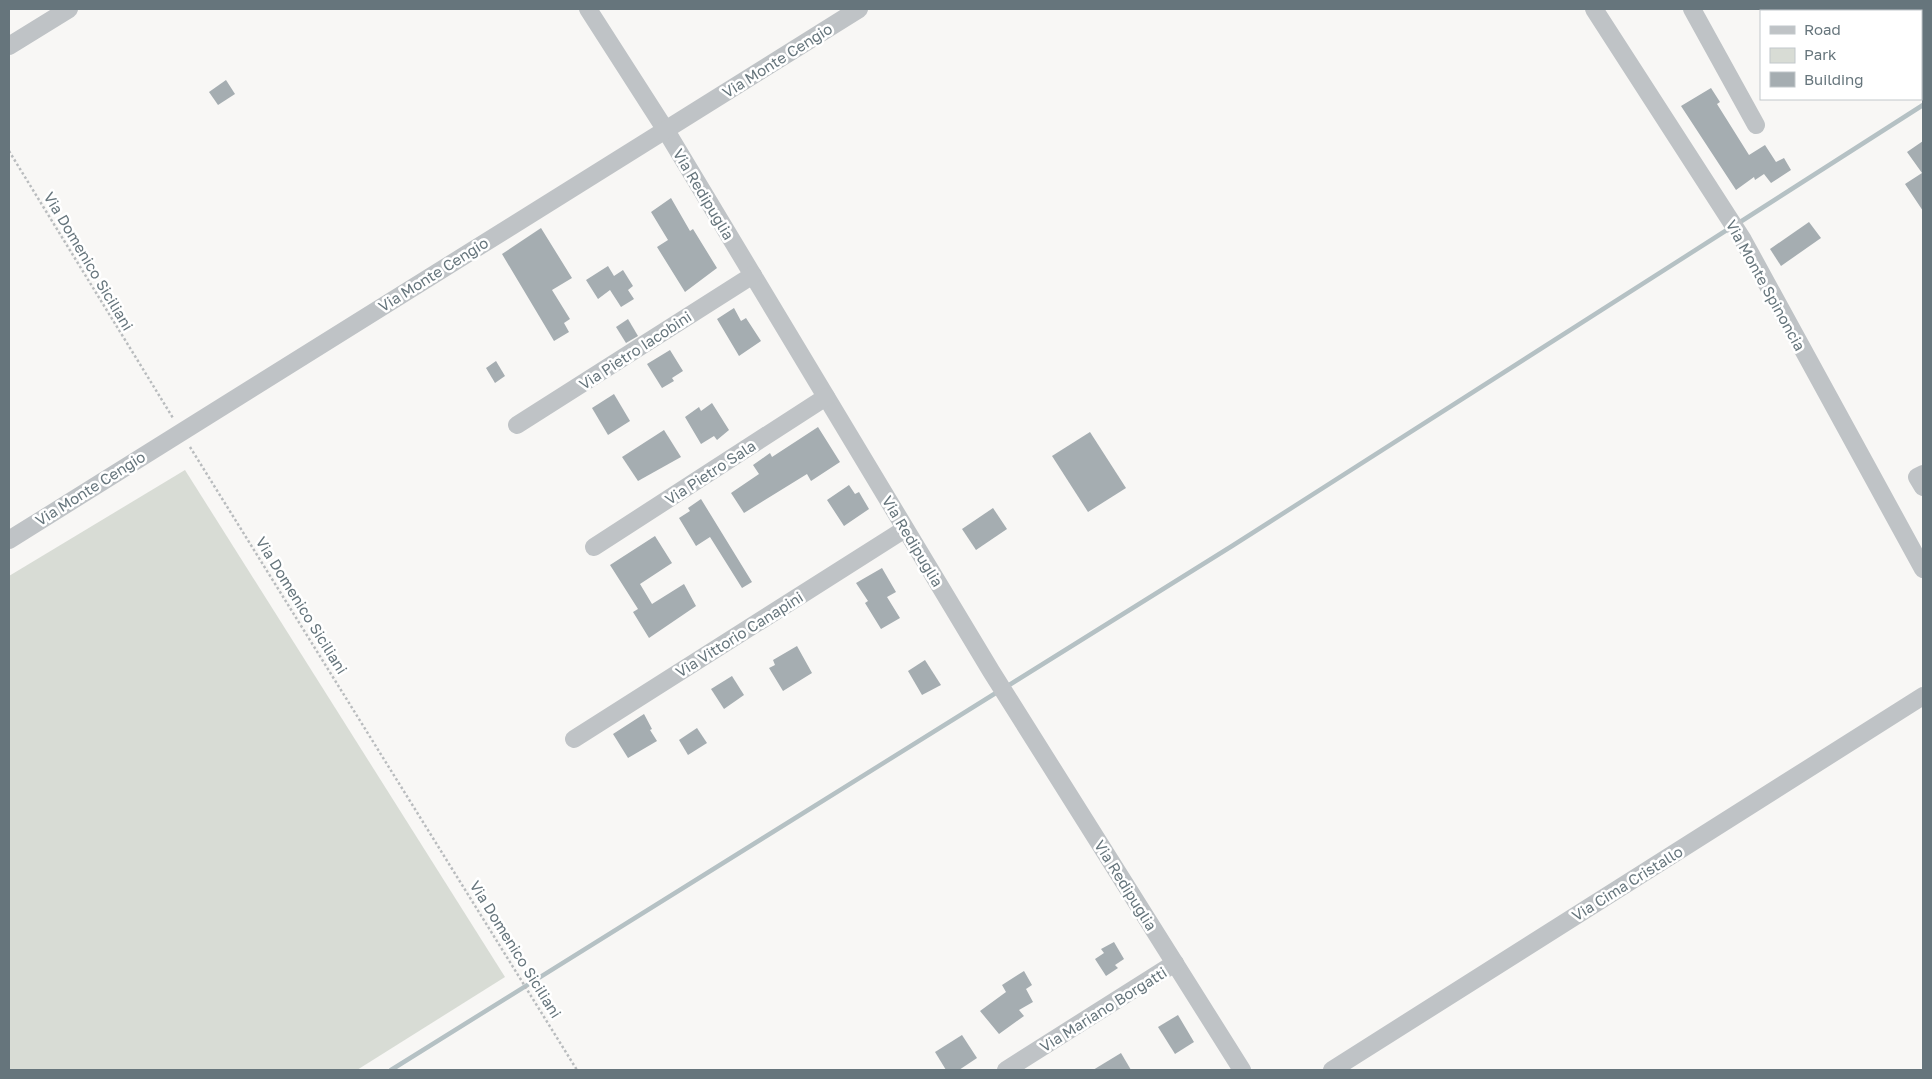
<svg xmlns="http://www.w3.org/2000/svg" width="1932" height="1079" viewBox="0 0 1932 1079" font-family="'Golos Text',sans-serif">
<style>
.green{fill:#d8dcd5}
.lines{fill:none;stroke-linecap:round;stroke-linejoin:round}
.stream{stroke:#b5c1c4;stroke-width:4.5}
.building{fill:#a5adb1}
.path{stroke:#b9bcbe;stroke-width:2.5;stroke-dasharray:2.5 2.5;stroke-linecap:butt}
.minor{stroke:#bfc3c6;stroke-width:18}
.labels{text-anchor:middle;dominant-baseline:central;stroke-width:5;stroke-linejoin:round;paint-order:stroke}
.street-label{font-size:15px;fill:#66757c;stroke:#fff}
</style>
<rect width="100%" height="100%" fill="#f8f7f5"/>
<polygon class="green" points="185,470 505,977 357,1070 9,1070 9,576"/>
<g class="lines">
<g class="stream">
<polyline points="1737,224 1923,105"/>
<polyline points="1006,687 1232,546 1730,228"/>
<polyline points="391,1070 999,691"/>
</g>
</g>
<g class="building">
<polygon points="226,80 235,94 218,105 209,92"/>
<polygon points="1711,88 1720,102 1717,104 1749,155 1765,145 1776,162 1784,158 1791,170 1771,183 1764,174 1755,180 1754,177 1736,190 1681,106"/>
<polygon points="1923,141 1923,211 1905,184 1922,173 1907,152"/>
<polygon points="671,198 690,231 693,229 717,268 685,292 657,247 668,240 651,212"/>
<polygon points="1809,222 1821,238 1781,266 1770,249"/>
<polygon points="541,228 572,278 552,290 570,319 564,323 569,332 554,341 502,254"/>
<polygon points="608,266 614,276 623,270 633,286 628,290 634,299 621,307 610,290 598,299 586,280"/>
<polygon points="734,308 741,321 746,318 761,341 739,356 717,319"/>
<polygon points="628,319 638,336 626,343 616,327"/>
<polygon points="670,350 683,371 672,378 674,381 662,388 647,364"/>
<polygon points="496,361 505,376 495,383 486,368"/>
<polygon points="614,394 630,421 608,435 592,408"/>
<polygon points="712,403 729,430 717,440 714,436 701,444 685,417 699,407 701,411"/>
<polygon points="818,427 840,462 811,481 807,474 744,513 731,493 759,474 753,465 770,453 772,457"/>
<polygon points="664,430 681,457 638,481 622,457"/>
<polygon points="1090,432 1126,488 1088,512 1052,456"/>
<polygon points="849,485 855,494 859,492 869,509 844,526 827,500"/>
<polygon points="701,499 752,582 742,588 710,537 696,546 679,518 690,511 688,508"/>
<polygon points="993,508 1007,529 976,550 962,529"/>
<polygon points="655,536 672,563 640,584 652,604 684,584 696,606 649,638 633,612 638,609 610,565"/>
<polygon points="882,568 896,592 887,597 900,618 881,629 865,603 868,601 856,583"/>
<polygon points="797,646 812,673 783,691 769,668 775,665 773,660"/>
<polygon points="925,660 941,685 922,695 908,671"/>
<polygon points="732,676 744,695 724,709 711,689"/>
<polygon points="644,714 652,729 650,730 657,741 628,758 613,734"/>
<polygon points="697,728 707,743 688,755 679,740"/>
<polygon points="1114,942 1124,959 1115,965 1118,968 1106,976 1095,959 1104,953 1101,949"/>
<polygon points="1024,971 1032,985 1026,989 1033,1002 1019,1010 1024,1016 999,1034 980,1011 1006,992 1002,985"/>
<polygon points="1178,1015 1194,1042 1175,1054 1158,1027"/>
<polygon points="962,1035 977,1058 959,1070 946,1070 935,1052"/>
<polygon points="1121,1053 1131,1070 1093,1070"/>
</g>
<g class="lines">
<g class="path">
<polyline points="9,151 173,418"/>
<polyline points="190,447 577,1070"/>
</g>
<g class="minor">
<polyline points="588,9 665,129 991,671 1242,1070"/>
<polyline points="1594,9 1743,240 1923,569"/>
<polyline points="1692,9 1756,125"/>
<polyline points="9,46 69,9"/>
<polyline points="517,425 753,275"/>
<polyline points="1923,474 1917,477 1923,487"/>
<polyline points="9,540 859,9"/>
<polyline points="594,547 826,397"/>
<polyline points="574,739 905,529"/>
<polyline points="1006,1070 1175,963"/>
<polyline points="1332,1070 1923,696"/>
</g>
</g>
<g class="labels">
<g class="street-label">
<text transform="translate(777 60) rotate(-32)">Via Monte Cengio</text>
<text transform="translate(704 194) rotate(59)">Via Redipuglia</text>
<text transform="translate(89 261) rotate(59)">Via Domenico Siciliani</text>
<text transform="translate(433 274) rotate(-32)">Via Monte Cengio</text>
<text transform="translate(1766 285) rotate(61)">Via Monte Spinoncia</text>
<text transform="translate(635 350) rotate(-33)">Via Pietro Iacobini</text>
<text transform="translate(710 472) rotate(-33)">Via Pietro Sala</text>
<text transform="translate(90 488) rotate(-32)">Via Monte Cengio</text>
<text transform="translate(913 541) rotate(59)">Via Redipuglia</text>
<text transform="translate(302 605) rotate(58)">Via Domenico Siciliani</text>
<text transform="translate(739 634) rotate(-32)">Via Vittorio Canapini</text>
<text transform="translate(1627 883) rotate(-32)">Via Cima Cristallo</text>
<text transform="translate(1126 885) rotate(58)">Via Redipuglia</text>
<text transform="translate(516 949) rotate(58)">Via Domenico Siciliani</text>
<text transform="translate(1103 1009) rotate(-32)">Via Mariano Borgatti</text>
</g>
</g>
<rect width="1932" height="1079" fill="none" stroke="#66757c" stroke-width="20"/>
<rect x="1760" y="10" width="162" height="90" fill="#ffffff" stroke="#c2c8cb"/>
<rect x="1770" y="26" width="25" height="8" fill="#bfc3c6" stroke="#c2c8cb"/>
<text x="1804" y="35" font-size="15" fill="#66757c">Road</text>
<rect x="1770" y="48" width="25" height="15" fill="#d8dcd5" stroke="#c2c8cb"/>
<text x="1804" y="60" font-size="15" fill="#66757c">Park</text>
<rect x="1770" y="72" width="25" height="15" fill="#a5adb1" stroke="#c2c8cb"/>
<text x="1804" y="85" font-size="15" fill="#66757c">Building</text>
</svg>
